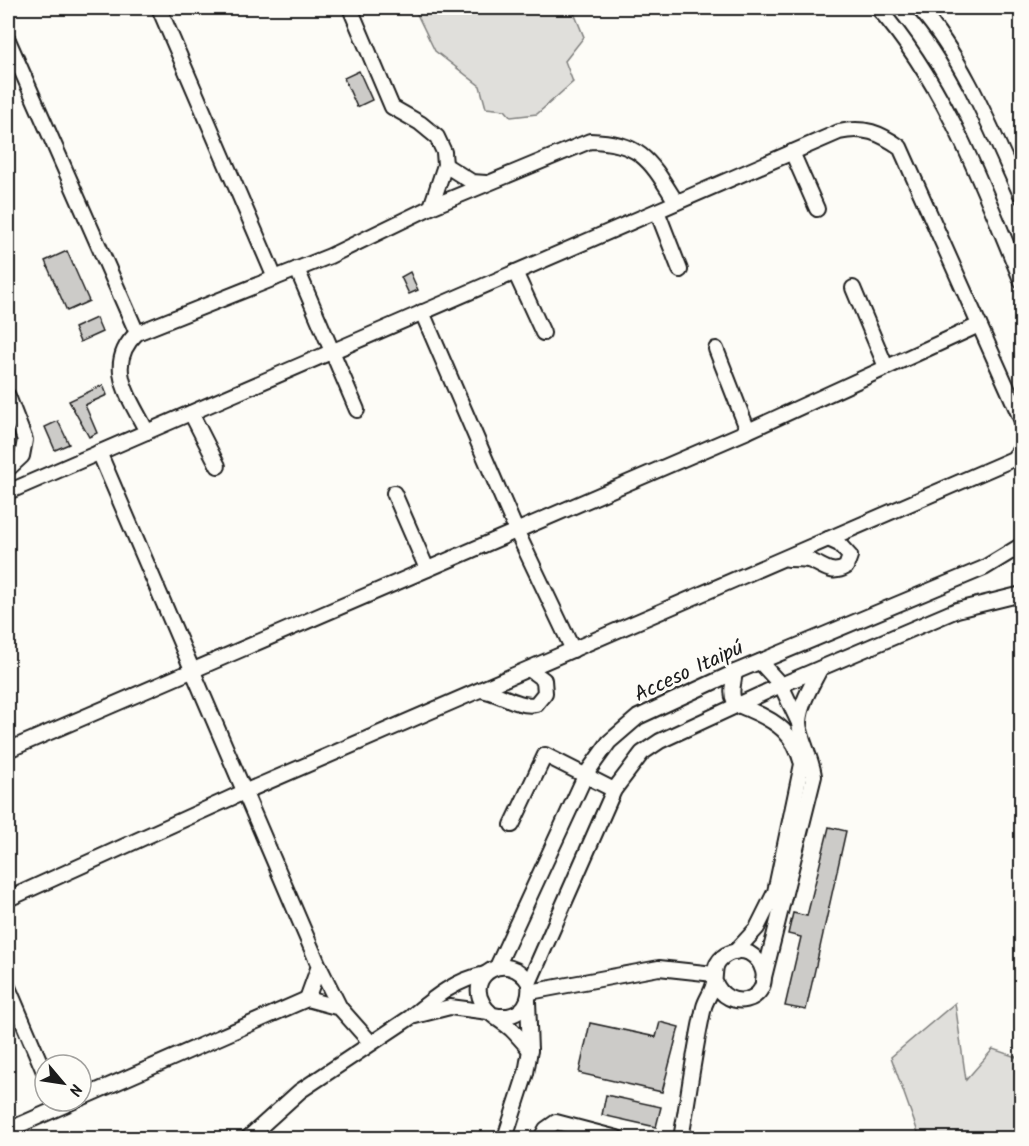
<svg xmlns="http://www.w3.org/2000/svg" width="1029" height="1146" viewBox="0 0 1029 1146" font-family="Kalam,sans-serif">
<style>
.green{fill:#e0dfdb;stroke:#7e7e7c;stroke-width:1.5}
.building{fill:#cccbc8;stroke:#1c1c1c;stroke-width:1.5}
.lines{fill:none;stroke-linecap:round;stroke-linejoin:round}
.minor-casing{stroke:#1c1c1c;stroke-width:18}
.minor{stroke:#fdfcf7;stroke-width:14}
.labels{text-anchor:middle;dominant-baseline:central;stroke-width:6;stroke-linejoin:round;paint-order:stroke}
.street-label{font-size:21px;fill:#1c1c1c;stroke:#fdfcf7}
</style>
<rect width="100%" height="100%" fill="#fdfcf7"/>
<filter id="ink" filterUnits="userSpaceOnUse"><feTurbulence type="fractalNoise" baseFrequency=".0167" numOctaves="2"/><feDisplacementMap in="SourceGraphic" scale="12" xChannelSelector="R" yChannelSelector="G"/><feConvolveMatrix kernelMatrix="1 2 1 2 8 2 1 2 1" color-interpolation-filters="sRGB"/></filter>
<g filter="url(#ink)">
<g class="green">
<polygon points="414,8 572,8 584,37 565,61 573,82 537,114 511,117 505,110 486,108 480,86 435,51"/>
<polygon points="955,1003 966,1080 993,1049 1019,1058 1021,1138 920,1138 891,1057"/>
</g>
<g class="building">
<polygon points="359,71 372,100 357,107 344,78"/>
<polygon points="67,251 89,301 67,311 45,261"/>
<polygon points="410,272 418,290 409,294 401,277"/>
<polygon points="96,318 102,332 80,342 74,328"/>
<polygon points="103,385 107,395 85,405 97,433 89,437 69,401"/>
<polygon points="58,421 69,444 55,450 45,427"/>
<polygon points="829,827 846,831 806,1010 785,1006 801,937 788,934 793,913 807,916"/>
<polygon points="660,1022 679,1027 662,1092 579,1073 590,1023 656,1037"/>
<polygon points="606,1095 661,1107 656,1127 602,1115"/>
</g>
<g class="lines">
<defs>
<g id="minor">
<polyline points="159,8 275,278"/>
<polyline points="350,8 392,107 420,123 437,137 444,152 445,165 431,207"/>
<path d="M878,8C947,87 982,186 1022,282"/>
<path d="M919,8C965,61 993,133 1022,197"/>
<polyline points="8,40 137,333"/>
<polyline points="792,152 817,209"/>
<polyline points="445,165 472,182 486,183"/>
<polyline points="657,211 680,270"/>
<polyline points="297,269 357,410"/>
<polyline points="515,272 543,333"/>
<polyline points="853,288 886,367"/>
<polyline points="422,312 516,530 573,650"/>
<polyline points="716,349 748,431"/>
<polyline points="8,396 25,440 22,456 8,469"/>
<polyline points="191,413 218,466"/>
<path d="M147,432C130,398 103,365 137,333L330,256L431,207L590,141C642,142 651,162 676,202"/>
<polyline points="99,452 319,966 340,1008 371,1043"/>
<path d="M8,492L839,132C864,126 880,133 900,147L1022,421"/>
<polyline points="394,493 427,569"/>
<path d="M788,559C795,559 802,559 808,560C824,565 830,576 846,567L850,556L839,544L828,539"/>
<polyline points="760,662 781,685 799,723"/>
<path d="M481,690C499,692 518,708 536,704L545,693L544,680L529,669"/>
<polyline points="8,750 748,431 979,325"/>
<polyline points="512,825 545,755 614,790"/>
<polyline points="8,899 244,792 1013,459 1022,448"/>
<path d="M735,952L757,928L775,892L802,764C794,734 778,722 750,710C744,707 737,706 734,700C730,692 734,681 735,672"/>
<polyline points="497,967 586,774 609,742 638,717 735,672 984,568 1022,545"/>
<path d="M763,981L814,776C812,758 799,737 799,722C800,704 812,685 820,669"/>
<polyline points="529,983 614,790 642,753 660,741 781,685 957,610 1022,594"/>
<polyline points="8,987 45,1074"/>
<polyline points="530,992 659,968 714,974"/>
<polyline points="307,999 319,966"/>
<path d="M413,1015C436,996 456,980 485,974"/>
<path d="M494,1015C516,1020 532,1007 529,983C508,949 465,975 483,1004C489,1015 502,1021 511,1029C518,1036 524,1043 530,1050"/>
<polyline points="81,1098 307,999 340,1008"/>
<polyline points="8,1130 74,1101"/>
<polyline points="248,1138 300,1091 411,1017 450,1007 489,1012"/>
<polyline points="505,1138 526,1073 530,1050 528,1001"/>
<polyline points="541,1138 546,1129 556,1122 617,1138"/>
<path d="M681,1138C689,1095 694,1050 704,1007C706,999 713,991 714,982C716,975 714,970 717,964C723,953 738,948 749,953C756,957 761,963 763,971C770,1002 728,1013 715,982"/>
</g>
</defs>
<use href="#minor" class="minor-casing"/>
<use href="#minor" class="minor"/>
</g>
</g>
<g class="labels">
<g class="street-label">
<text transform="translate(689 672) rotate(-25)">Acceso Itaipú</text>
</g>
</g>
<rect width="1029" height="1146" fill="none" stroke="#fdfcf7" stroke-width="30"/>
<rect x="15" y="15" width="999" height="1116" fill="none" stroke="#1c1c1c" stroke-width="2" filter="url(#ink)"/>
<g transform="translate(63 1083) rotate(119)"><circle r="28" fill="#fdfcf7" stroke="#a3a29f" stroke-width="1.5"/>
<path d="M0-4.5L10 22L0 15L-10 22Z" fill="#1c1c1c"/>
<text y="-9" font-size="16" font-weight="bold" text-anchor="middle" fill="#1c1c1c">N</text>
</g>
</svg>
